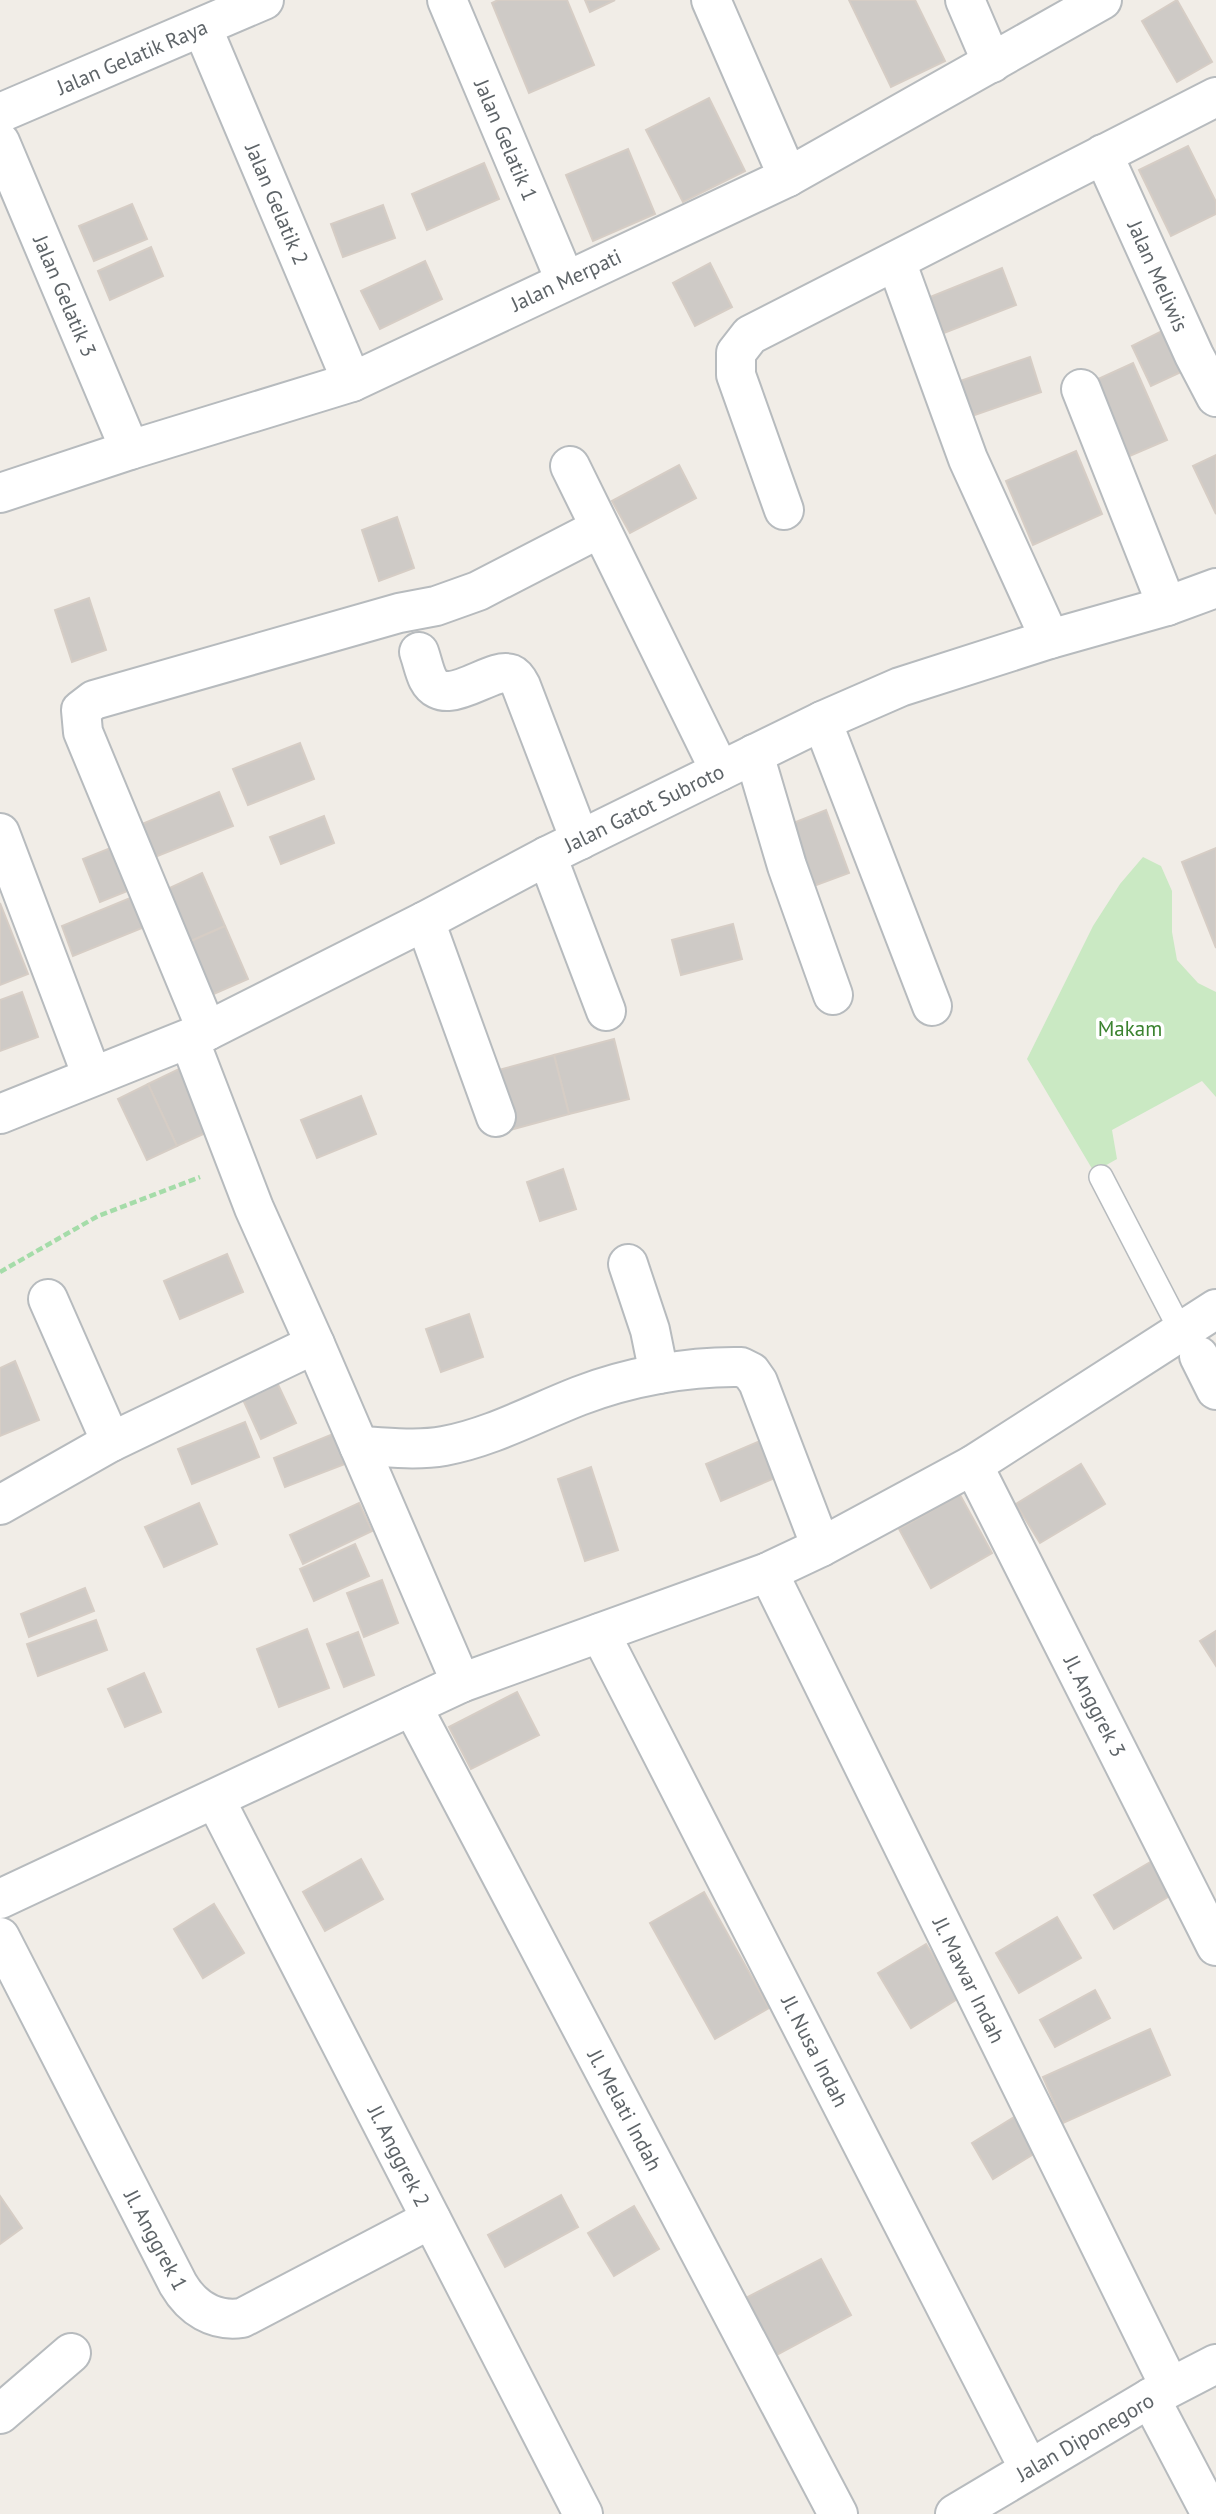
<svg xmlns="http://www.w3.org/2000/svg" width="1216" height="2514" viewBox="0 0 1216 2514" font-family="'PT Sans',sans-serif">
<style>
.green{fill:#cae9c3}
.building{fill:#cecac6;stroke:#d6cdc5;stroke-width:2}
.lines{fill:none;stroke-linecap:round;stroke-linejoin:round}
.lane-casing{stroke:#b7bbbe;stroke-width:26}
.street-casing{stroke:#b7bbbe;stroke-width:42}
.path{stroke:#a5dca9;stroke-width:4.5;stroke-dasharray:7 3.5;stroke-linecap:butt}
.lane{stroke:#fff;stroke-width:23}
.street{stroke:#fff;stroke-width:38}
.labels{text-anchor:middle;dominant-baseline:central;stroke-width:7;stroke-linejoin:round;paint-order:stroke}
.street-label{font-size:21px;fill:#5e6468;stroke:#fff}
.park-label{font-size:21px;fill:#3c8330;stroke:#fff}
</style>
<rect width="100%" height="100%" fill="#f1ede7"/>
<polygon class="green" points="1143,857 1161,866 1172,891 1172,932 1177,960 1198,983 1216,992 1216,1097 1202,1081 1112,1130 1117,1159 1094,1172 1027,1059 1093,926 1120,884"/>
<g class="building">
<polygon points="498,0 567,0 594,65 529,93 492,3"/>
<polygon points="585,0 615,0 590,12"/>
<polygon points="849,0 915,0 945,61 891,87"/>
<polygon points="1177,0 1212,62 1177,82 1142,21"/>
<polygon points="709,98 745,171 683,202 646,130"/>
<polygon points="1188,146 1216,202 1216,214 1171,236 1139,170"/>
<polygon points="628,149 655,214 593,241 566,175"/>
<polygon points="484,163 499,199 427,230 412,194"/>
<polygon points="132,204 147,239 94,261 79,226"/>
<polygon points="383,205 395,238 343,257 331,224"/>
<polygon points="151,247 163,276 110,300 98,271"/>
<polygon points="425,261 442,299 380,329 361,291"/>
<polygon points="710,263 732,307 695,326 673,283"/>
<polygon points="1002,268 1016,305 944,333 930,297"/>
<polygon points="1162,331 1181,372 1151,386 1132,346"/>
<polygon points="1030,357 1041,392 969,417 957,382"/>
<polygon points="1133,363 1167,440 1118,461 1085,385"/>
<polygon points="1076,451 1102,514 1033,545 1006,481"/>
<polygon points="1216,455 1216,514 1193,466"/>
<polygon points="679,465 696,498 630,533 612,501"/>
<polygon points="397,517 414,568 379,581 362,530"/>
<polygon points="89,598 106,650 72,662 55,610"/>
<polygon points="300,743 314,779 248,805 233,769"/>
<polygon points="219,792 233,826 155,857 142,824"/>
<polygon points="826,810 849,873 811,887 788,825"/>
<polygon points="324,816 334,843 281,864 270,837"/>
<polygon points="118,845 135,888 100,902 83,859"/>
<polygon points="1216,848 1216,948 1182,862"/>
<polygon points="202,873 225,926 184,944 161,892"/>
<polygon points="135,896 147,926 73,956 62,926"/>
<polygon points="0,903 28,974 0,985"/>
<polygon points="733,924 742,959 681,975 672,940"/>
<polygon points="225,926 248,979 207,997 184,944"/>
<polygon points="22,992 38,1037 0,1051 0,1000"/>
<polygon points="614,1039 629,1099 569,1114 554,1055"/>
<polygon points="554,1055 569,1114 510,1130 495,1071"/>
<polygon points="181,1068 210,1131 177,1146 148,1084"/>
<polygon points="148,1084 177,1146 147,1160 118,1099"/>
<polygon points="361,1096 376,1134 317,1158 301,1120"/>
<polygon points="563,1169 576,1209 540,1221 527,1182"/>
<polygon points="227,1254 243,1292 180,1319 164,1281"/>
<polygon points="469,1314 483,1357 441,1372 426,1329"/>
<polygon points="15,1361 39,1420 0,1436 0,1368"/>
<polygon points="273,1374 296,1423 261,1439 239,1391"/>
<polygon points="245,1422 259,1457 192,1484 178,1449"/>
<polygon points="333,1434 345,1464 285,1487 274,1458"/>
<polygon points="767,1438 782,1475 721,1501 706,1464"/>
<polygon points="1081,1464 1105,1504 1040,1543 1016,1504"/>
<polygon points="591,1467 618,1550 585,1561 558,1479"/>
<polygon points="960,1495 992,1553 931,1588 899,1529"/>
<polygon points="199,1503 217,1544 164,1567 145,1527"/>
<polygon points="359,1503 372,1531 303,1564 290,1535"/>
<polygon points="355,1544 369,1576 314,1601 300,1569"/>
<polygon points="382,1580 398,1623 364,1637 347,1593"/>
<polygon points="85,1588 94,1611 29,1637 21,1614"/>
<polygon points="96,1620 107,1650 38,1676 27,1644"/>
<polygon points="307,1629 329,1688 279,1707 257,1649"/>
<polygon points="1216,1631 1216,1666 1200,1641"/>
<polygon points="358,1632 374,1675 344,1687 327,1644"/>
<polygon points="144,1673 161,1712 125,1727 108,1689"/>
<polygon points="517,1692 539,1735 471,1769 449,1727"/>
<polygon points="361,1859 383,1899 325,1931 303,1892"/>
<polygon points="1152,1861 1173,1894 1114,1929 1094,1895"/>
<polygon points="704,1892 769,2008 715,2039 650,1923"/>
<polygon points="214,1904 244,1953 203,1978 174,1929"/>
<polygon points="1057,1917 1081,1958 1019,1993 996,1953"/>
<polygon points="926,1944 959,1998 911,2028 878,1973"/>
<polygon points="1095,1990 1110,2018 1055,2047 1040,2020"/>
<polygon points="1150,2029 1170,2075 1063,2123 1043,2077"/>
<polygon points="1016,2116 1037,2152 993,2179 972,2143"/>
<polygon points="561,2195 578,2227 505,2267 488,2235"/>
<polygon points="0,2196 22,2228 0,2244"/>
<polygon points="634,2206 659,2249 614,2276 588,2233"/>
<polygon points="821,2259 851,2315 773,2357 742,2300"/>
</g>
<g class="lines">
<defs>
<polyline id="lane" points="1101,1177 1181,1331"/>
<g id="street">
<polyline points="447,0 565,280"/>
<polyline points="711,0 788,177"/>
<polyline points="965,0 992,63"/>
<polyline points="202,27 352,382"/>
<polyline points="0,113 264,0"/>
<polyline points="0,142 130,450"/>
<polyline points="1103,154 1194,355 1216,397"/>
<polyline points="896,261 968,459 1050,639"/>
<polyline points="1081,389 1167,606"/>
<polyline points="570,466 720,771"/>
<polyline points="0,493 130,450 352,382 788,177 1102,0"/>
<polyline points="784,510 736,375 736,353 750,335 1216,97"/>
<path d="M419,652C422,660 424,671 428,679C445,712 491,666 511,674C516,676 519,682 521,686L580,840"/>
<polyline points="822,721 932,1006"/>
<polyline points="754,754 787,866 833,995"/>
<polyline points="0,833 92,1076"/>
<polyline points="547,856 606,1011"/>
<polyline points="425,921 496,1117"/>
<polyline points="207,1031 83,732 81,710 94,700 399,613 436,606 478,591 600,528"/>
<polyline points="189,1039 254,1208 315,1344 461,1683"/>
<polyline points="0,1114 207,1031 425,921 547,856 822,721 900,687 1050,639 1167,606 1216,588"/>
<polyline points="628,1264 650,1330 659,1374"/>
<polyline points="48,1299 111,1442"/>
<polyline points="1199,1356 1216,1390"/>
<path d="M359,1446C387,1447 416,1451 444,1446C492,1437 533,1414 579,1396C628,1377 688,1366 741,1367L751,1372L758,1382L821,1547"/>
<polyline points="973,1465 1216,1946"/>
<polyline points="0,1505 111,1442 315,1344"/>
<polyline points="768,1572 1170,2387"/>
<polyline points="600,1633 1029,2469"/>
<polyline points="412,1706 838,2514"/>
<polyline points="215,1799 583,2514"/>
<polyline points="0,1899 461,1683 768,1572 821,1547 973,1465 1216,1309"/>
<path d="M0,1937L178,2284C192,2308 214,2322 242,2318L431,2219"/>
<polyline points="1150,2398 1211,2514"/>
<polyline points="0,2414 71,2353"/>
<polyline points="955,2514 1150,2398 1216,2364"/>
</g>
</defs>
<use href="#lane" class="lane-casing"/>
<use href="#street" class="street-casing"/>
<polyline class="path" points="0,1272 98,1216 200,1177"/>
<use href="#lane" class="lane"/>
<use href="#street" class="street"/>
</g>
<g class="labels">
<g class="street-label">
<text transform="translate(132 57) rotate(-23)">Jalan Gelatik Raya</text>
<text transform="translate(506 140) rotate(67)">Jalan Gelatik 1</text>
<text transform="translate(277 204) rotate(67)">Jalan Gelatik 2</text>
<text transform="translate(1158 276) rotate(66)">Jalan Meliwis</text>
<text transform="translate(566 280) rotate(-25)">Jalan Merpati</text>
<text transform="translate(65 296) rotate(67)">Jalan Gelatik 3</text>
<text transform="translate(644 808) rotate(-26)">Jalan Gatot Subroto</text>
<text transform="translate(1095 1706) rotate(63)">Jl. Anggrek 3</text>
<text transform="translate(969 1980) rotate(64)">Jl. Mawar Indah</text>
<text transform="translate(815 2051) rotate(63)">Jl. Nusa Indah</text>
<text transform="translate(625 2110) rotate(62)">Jl. Melati Indah</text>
<text transform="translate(399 2156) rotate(63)">Jl. Anggrek 2</text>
<text transform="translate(156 2240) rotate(62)">Jl. Anggrek 1</text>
<text transform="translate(1085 2437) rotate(-30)">Jalan Diponegoro</text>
</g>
<g class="park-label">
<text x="1130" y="1028">Makam</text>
</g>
</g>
</svg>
